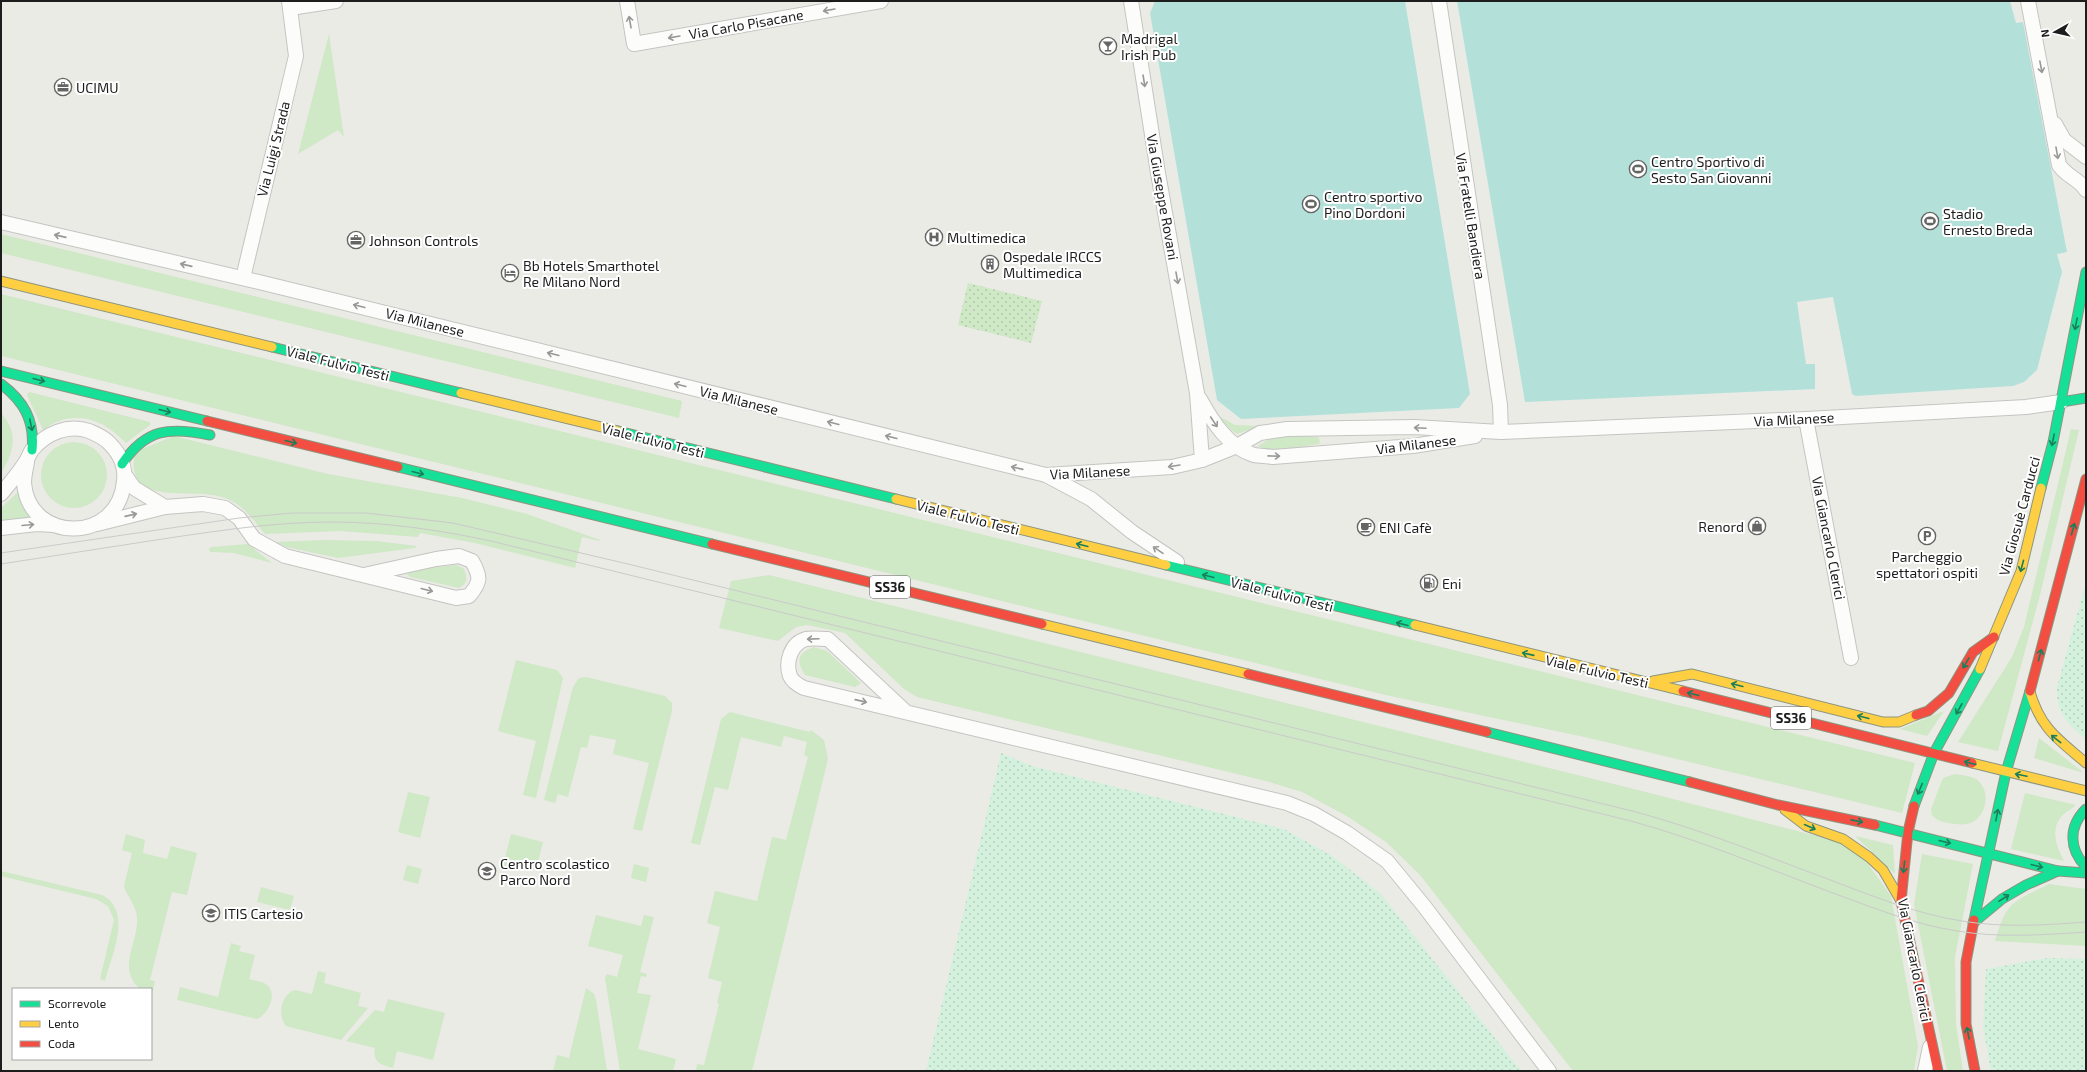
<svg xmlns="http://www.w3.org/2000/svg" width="2087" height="1072" viewBox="0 0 2087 1072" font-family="'Exo 2',sans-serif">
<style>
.grass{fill:#cfe8c6}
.park{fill:url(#park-dots)}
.garden{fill:url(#garden-dots)}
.pitch{fill:#b3e1da}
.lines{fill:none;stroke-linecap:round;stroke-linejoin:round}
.street-casing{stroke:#c4c4c2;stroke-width:16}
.fast-casing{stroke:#8d957f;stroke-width:11}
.slow-casing{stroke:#8d957f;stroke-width:11}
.jam-casing{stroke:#8d957f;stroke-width:11}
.street{stroke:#fcfcfb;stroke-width:14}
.fast{stroke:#16e098;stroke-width:9}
.slow{stroke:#ffcf43;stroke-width:9}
.jam{stroke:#f24e42;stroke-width:9}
.tram{stroke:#cacac9;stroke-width:1}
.oneway{stroke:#989897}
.oneway2{stroke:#1a7e5a}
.labels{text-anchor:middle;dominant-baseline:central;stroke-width:4;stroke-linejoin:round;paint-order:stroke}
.shield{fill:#fff;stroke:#616161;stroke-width:1}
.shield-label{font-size:13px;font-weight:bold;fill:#1d1d1d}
.street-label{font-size:14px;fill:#1d1d1d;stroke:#fff}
.poi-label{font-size:14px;fill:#1d1d1d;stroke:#fff;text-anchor:start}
</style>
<defs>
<pattern id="park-dots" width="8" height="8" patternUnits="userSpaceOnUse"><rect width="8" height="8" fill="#d4f1dd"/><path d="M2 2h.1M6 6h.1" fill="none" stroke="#b6cebd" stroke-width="1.8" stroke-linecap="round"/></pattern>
<pattern id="garden-dots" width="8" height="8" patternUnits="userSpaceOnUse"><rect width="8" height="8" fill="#cfe8c6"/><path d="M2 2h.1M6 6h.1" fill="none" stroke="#b1c7aa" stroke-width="1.8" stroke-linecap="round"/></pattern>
</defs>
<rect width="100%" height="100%" fill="#ebebe6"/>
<g class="grass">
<polygon points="329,34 344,137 338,130 298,154"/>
<polygon points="1,234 682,401 679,418 1,253"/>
<polygon points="1,294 1915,763 1902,813 1589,738 1390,696 1,356"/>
<path d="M29,392L150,422V425L126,443C102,418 73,408 43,430L27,395Z"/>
<path d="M1,413C19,433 14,452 1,473Z"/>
<polygon points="1219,416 1235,425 1261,426 1237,434 1229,428"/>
<polygon points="2071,429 2079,430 2040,595 1998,751 1958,742 2012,657 2024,627"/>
<path d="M174,436L328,474L462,498L527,514L600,540L599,541L582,537L575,568L475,543L420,533L418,537L340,531L265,534C252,519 244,505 225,498C193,486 123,510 135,452Z"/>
<path d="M1302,436L1318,437L1320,441L1319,444C1304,446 1271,453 1258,446L1271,438Z"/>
<circle cx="74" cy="475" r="33"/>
<polygon points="20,490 33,519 1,521 1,508"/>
<polygon points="323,540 376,541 417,546 415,548 338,558 286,547 275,542"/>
<polygon points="248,544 272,563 234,553 210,552 209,549 211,547"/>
<path d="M456,565L463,568C468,576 468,584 459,588L410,577L407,574L411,570Z"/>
<polygon points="769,575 1638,790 1837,841 1863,857 1891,896 1918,1046 1914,1071 1573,1071 1420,875 1386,842 1345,815 1302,792 1266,781 917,697 904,689 845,633 807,625 796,627 778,641 719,628 731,581"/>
<path d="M814,647L827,651L861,683L855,687L805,675C796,661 797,653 814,647Z"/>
<polygon points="516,660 557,670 563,678 536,798 523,795 536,741 498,731"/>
<polygon points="586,677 665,696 672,703 672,711 642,831 633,829 649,763 613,754 616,740 590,735 587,748 581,747 568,797 558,794 555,803 544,800 573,687 579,678"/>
<polygon points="1944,711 1927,736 1900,729"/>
<polygon points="730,712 810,732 811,730 824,740 828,759 753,1067 751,1071 696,1071 697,1064 704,1065 719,1004 717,1003 722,982 708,978 720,927 707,923 715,891 757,901 772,837 786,840 808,757 804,755 807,742 784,736 781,747 741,737 728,790 715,787 700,845 691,843 721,719"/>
<polygon points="2039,738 2084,773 2034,758"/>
<path d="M1955,774C1961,775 1971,776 1976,779C1993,791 1986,820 1967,824C1961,825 1954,824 1948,823C1942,822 1936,820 1932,815L1931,809L1943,778Z"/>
<polygon points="408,792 430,797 420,838 398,832"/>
<path d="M2025,793L2076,805C2072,809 2065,812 2061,817C2050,830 2057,848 2064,861L2011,849Z"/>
<path d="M126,834L145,840L143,853L167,859L171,846L197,853L187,895L172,892L150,980L155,981L152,994L151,989H140C116,968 139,943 137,917C136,904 127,897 124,886L132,853L122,850Z"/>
<polygon points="511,834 543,842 536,870 523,867 522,871 503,866"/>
<polygon points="1855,836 1893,845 1895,874"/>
<polygon points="1922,854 1973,864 1955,957 1956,1024 1963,1071 1947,1071 1914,904"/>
<polygon points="634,864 649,868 646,882 631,878"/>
<polygon points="407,865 422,869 418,884 403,880"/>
<path d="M1,871L102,895C133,911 112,955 105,981L100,979L114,920L108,906L96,899L1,876Z"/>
<path d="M2049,884L2086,889V946L1995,941C2007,900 2012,903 2049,884Z"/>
<polygon points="261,887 294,896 290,910 257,902"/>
<polygon points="596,915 641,926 644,915 654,917 640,972 647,974 646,977 641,976 637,993 651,995 638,1049 676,1059 673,1071 620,1071 605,978 607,974 617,977 623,955 588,946"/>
<path d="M231,943L241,946L239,951L255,955L249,979C255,981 263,981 267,985C278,994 268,1015 257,1019L177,1000L180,987L218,997Z"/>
<path d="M318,971L326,973L324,983L361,993L358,1006L368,1008L341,1040L286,1026C277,1016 281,994 295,990L312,994Z"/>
<polygon points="586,988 594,994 596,1000 607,1071 553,1071 557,1055 569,1058"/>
<path d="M388,999L445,1013L433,1060L397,1051L393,1068C381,1065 372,1062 375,1048L346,1041L375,1010L384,1012Z"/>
</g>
<g class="park">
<path d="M2086,582V739C2067,724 2056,713 2057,687Z"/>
<polygon points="1001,753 1032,766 1284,829 1332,856 1381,894 1521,1071 926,1071"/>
<polygon points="2047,958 2086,959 2086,1071 1991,1071 1983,1028 1986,969"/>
</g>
<polygon class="garden" points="968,283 1042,301 1031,343 958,325"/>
<g class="pitch">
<polygon points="1155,1 1405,1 1470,394 1459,408 1241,419 1217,400 1150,13"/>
<polygon points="1457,1 2010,1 2016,23 2023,22 2067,252 2057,254 2062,272 2037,370 2024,382 2013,386 1856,396 1852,394 1833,297 1797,302 1806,364 1815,364 1815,389 1525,402"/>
</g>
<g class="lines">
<defs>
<g id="street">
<polyline points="627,1 634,44 881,1"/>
<polyline points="1131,1 1158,173 1197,393 1202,460"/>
<polyline points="1439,1 1500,405 1501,432"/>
<path d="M2028,1L2059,165C2067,177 2078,178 2086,190"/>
<polyline points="290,8 336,1"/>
<polyline points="2055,124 2064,140 2086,157"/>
<polyline points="1,222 263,283 1046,475 1172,467 1202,460 1237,446 1260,433 1287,429 1414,427 1501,432 1806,419 2026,407 2061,402"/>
<polyline points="243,278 296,56 289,1"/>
<path d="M1200,399C1212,421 1229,448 1254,455C1260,456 1267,456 1273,457L1413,446L1475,436"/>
<polyline points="1806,419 1851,658"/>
<polyline points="125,475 134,488 165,507"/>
<polyline points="1046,475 1091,499 1132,532 1177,562"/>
<path d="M1,494C9,484 18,474 25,463C28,459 29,454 32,450C46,433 68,424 89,431C96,434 101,436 107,441C118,451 126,465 124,481C119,544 29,544 24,483C24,476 26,468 27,462"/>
<path d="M97,524L165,507L203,504L225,508L239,518L254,539L285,556L456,598L469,596C481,582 481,577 472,561L459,556L436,559L364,575"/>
<polyline points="1,528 37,524 54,525"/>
<path d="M906,712L828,639C821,639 813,638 806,639C791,643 785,662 790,676C792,681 798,685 804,688L1287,803L1314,814L1347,833L1387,861L1424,906L1549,1071"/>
<polyline points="1925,1071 1930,1047"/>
</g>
<g id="fast">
<polyline points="272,347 461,393"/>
<polyline points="1,371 207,421"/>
<path d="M1,384C24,401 35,421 32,450"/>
<polyline points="2061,402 2086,398"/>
<polyline points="618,431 896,499"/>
<path d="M122,464C146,428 170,427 210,435"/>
<polyline points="398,467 712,544"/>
<polyline points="2041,488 2053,442 2086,272"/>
<polyline points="1166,565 1415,625"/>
<polyline points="1487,732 1690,782"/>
<polyline points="1914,806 1934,753 1980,669"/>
<path d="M2086,809C2068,827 2069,849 2086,867"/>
<polyline points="1875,825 2058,871 2086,873"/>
<polyline points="1974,920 2006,772 2030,691"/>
<polyline points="1973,923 2002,899 2026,885 2058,871"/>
</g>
<g id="slow">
<polyline points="1,281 272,347"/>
<polyline points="461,393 618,431"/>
<polyline points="896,499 1166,565"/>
<polyline points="1042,624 1248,674"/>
<polyline points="1415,625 1683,691"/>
<polyline points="1980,669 2021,571 2041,488"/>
<polyline points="1653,681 1692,674 1883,722 1899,722 1916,715"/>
<path d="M2030,692C2041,729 2058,739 2086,763"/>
<polyline points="1972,763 2086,791"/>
<polyline points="1785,810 1806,826 1843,839 1869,857 1883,870 1901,901"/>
</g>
<g id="jam">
<polyline points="207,421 398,467"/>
<polyline points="712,544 1042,624"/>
<polyline points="1248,674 1487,732"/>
<polyline points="1683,691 1972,763"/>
<polyline points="2030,691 2086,479"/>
<polyline points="1916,715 1928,711 1949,693 1973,652 1994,637"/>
<polyline points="1690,782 1778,805 1875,825"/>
<polyline points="1914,806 1908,832 1901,901 1938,1071"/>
<polyline points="1974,920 1966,962 1966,1024 1975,1071"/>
</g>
</defs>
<use href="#street" class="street-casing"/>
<use href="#fast" class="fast-casing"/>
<use href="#slow" class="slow-casing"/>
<use href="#jam" class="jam-casing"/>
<use href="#street" class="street"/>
<use href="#fast" class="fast"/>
<use href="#slow" class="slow"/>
<use href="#jam" class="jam"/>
<g class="tram">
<path d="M1,553L239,518L292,513H366L453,523L628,564L1636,812C1703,830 1768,857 1833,881C1875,897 1917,914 1962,921C2004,928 2045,925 2086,922"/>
<path d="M1,564C57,555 113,547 169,538C223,530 277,522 332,522C386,522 439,530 491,541L1631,821C1700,840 1766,868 1833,893C1874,908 1913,924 1957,931C2000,938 2043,935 2086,932"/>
</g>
</g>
<defs><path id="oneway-shaft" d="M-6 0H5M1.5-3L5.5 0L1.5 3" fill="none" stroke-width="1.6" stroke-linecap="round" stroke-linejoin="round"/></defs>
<g class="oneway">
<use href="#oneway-shaft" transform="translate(829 10) rotate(170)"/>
<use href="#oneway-shaft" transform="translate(630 22) rotate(-100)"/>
<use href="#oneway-shaft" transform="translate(674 37) rotate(170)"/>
<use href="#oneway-shaft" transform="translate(2041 67) rotate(79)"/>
<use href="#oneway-shaft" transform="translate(1144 81) rotate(81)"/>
<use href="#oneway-shaft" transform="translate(2057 153) rotate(80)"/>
<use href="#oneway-shaft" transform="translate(60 236) rotate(-167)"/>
<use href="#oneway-shaft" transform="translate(186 265) rotate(-167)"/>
<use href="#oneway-shaft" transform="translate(1177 278) rotate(80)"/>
<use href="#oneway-shaft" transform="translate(359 306) rotate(-166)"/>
<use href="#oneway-shaft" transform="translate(553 354) rotate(-166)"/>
<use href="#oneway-shaft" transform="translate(680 385) rotate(-166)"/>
<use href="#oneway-shaft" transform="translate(1214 422) rotate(56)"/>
<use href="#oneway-shaft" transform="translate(833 423) rotate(-166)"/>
<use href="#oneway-shaft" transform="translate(1420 428) rotate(-177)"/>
<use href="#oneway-shaft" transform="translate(891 437) rotate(-166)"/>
<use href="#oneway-shaft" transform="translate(1274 456) rotate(1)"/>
<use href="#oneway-shaft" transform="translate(1174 466) rotate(171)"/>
<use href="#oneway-shaft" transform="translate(1017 468) rotate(-167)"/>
<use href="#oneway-shaft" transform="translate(131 515) rotate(-13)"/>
<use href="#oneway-shaft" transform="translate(28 525) rotate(-5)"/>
<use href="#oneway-shaft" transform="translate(1158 550) rotate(-146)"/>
<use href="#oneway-shaft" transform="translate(427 590) rotate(14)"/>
<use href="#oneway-shaft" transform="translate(813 639) rotate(178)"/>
<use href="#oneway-shaft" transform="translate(861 701) rotate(13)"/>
</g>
<g class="oneway2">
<use href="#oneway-shaft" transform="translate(2076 324) rotate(101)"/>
<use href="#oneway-shaft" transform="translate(39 380) rotate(14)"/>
<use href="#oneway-shaft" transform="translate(165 411) rotate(14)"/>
<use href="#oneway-shaft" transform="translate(31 425) rotate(78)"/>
<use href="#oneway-shaft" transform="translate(2053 440) rotate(102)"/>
<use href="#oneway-shaft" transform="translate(291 442) rotate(14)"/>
<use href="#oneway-shaft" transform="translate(418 473) rotate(14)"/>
<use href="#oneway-shaft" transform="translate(2073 529) rotate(-75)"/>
<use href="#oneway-shaft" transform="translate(1082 545) rotate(-166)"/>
<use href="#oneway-shaft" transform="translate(2022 566) rotate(105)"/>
<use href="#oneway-shaft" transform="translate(1208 576) rotate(-166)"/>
<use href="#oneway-shaft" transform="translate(1402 624) rotate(-166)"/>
<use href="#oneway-shaft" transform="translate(1528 654) rotate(-167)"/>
<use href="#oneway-shaft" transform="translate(2040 655) rotate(-75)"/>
<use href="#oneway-shaft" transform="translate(1966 663) rotate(120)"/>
<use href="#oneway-shaft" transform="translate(1737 685) rotate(-166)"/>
<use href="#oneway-shaft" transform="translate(1693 694) rotate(-166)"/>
<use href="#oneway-shaft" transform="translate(1959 709) rotate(119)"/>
<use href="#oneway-shaft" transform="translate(1863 717) rotate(-166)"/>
<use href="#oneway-shaft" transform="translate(2056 739) rotate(-142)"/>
<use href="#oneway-shaft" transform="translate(1970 763) rotate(-165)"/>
<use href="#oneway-shaft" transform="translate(2021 775) rotate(-168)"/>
<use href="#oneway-shaft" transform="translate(1920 789) rotate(112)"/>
<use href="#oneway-shaft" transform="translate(1997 815) rotate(-79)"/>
<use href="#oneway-shaft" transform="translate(1857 821) rotate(11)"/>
<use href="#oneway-shaft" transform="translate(1810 827) rotate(24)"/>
<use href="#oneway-shaft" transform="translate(1945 842) rotate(14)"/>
<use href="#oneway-shaft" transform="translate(2037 866) rotate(14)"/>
<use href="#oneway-shaft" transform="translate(1904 867) rotate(96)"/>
<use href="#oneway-shaft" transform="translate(2004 898) rotate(-33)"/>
<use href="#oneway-shaft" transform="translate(1968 1033) rotate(-101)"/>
</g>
<defs>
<symbol id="bar-ring" viewBox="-11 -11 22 22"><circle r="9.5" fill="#fff" stroke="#656563" stroke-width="1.5"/><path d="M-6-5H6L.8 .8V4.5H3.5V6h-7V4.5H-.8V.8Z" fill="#656563"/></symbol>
<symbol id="office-ring" viewBox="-11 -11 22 22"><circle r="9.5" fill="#fff" stroke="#656563" stroke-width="1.5"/><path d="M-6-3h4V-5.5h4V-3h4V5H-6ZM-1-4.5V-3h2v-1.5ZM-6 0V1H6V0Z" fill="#656563"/></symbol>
<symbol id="stadium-ring" viewBox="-11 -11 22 22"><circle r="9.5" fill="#fff" stroke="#656563" stroke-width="1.5"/><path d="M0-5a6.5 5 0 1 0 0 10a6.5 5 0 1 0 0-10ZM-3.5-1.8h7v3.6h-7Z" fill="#656563"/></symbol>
<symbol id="hospital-ring" viewBox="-11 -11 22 22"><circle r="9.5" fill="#fff" stroke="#656563" stroke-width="1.5"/><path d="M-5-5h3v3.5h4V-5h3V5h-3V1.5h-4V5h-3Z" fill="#656563"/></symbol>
<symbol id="building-ring" viewBox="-11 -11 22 22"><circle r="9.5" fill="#fff" stroke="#656563" stroke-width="1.5"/><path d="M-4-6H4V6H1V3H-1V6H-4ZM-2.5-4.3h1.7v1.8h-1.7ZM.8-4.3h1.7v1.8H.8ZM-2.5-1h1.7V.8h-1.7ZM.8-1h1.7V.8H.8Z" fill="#656563"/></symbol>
<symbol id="hotel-ring" viewBox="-11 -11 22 22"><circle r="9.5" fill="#fff" stroke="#656563" stroke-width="1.5"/><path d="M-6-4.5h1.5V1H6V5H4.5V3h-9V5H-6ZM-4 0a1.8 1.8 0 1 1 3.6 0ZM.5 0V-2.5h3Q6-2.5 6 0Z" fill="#656563"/></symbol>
<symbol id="shop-ring" viewBox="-11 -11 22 22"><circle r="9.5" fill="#fff" stroke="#656563" stroke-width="1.5"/><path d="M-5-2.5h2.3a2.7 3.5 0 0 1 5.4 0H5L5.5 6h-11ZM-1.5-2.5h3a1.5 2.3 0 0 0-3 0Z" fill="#656563"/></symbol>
<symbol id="cafe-ring" viewBox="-11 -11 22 22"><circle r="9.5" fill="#fff" stroke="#656563" stroke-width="1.5"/><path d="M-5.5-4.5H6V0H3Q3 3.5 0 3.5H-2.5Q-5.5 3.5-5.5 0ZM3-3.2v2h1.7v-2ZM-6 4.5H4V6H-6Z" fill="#656563"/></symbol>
<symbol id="parking-ring" viewBox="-11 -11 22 22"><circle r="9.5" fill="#fff" stroke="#656563" stroke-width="1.5"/><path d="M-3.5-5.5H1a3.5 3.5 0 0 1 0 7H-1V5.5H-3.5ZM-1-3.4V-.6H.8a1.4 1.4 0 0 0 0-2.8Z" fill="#656563"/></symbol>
<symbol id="fuel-ring" viewBox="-11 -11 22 22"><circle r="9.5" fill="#fff" stroke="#656563" stroke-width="1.5"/><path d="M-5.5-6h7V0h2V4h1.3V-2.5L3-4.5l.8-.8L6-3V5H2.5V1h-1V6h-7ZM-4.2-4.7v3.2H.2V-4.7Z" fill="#656563"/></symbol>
<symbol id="school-ring" viewBox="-11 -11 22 22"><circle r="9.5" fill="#fff" stroke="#656563" stroke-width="1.5"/><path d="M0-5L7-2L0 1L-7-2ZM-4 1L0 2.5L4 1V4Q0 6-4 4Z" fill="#656563"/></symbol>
</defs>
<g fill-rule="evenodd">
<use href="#bar-ring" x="1098" y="36" width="20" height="20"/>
<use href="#office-ring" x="53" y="77" width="20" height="20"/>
<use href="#stadium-ring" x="1628" y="159" width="20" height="20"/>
<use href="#stadium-ring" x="1301" y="194" width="20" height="20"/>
<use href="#stadium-ring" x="1920" y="211" width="20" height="20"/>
<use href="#hospital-ring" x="924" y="227" width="20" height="20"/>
<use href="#office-ring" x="346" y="230" width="20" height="20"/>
<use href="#building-ring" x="980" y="254" width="20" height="20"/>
<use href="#hotel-ring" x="500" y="263" width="20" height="20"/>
<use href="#shop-ring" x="1747" y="516" width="20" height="20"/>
<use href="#cafe-ring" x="1356" y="517" width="20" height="20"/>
<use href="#parking-ring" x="1917" y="526" width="20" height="20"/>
<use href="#fuel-ring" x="1419" y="573" width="20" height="20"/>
<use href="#school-ring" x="477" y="861" width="20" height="20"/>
<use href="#school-ring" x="201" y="903" width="20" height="20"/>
</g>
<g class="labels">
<g class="shield">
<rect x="870" y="576" width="40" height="22" rx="3"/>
<rect x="1771" y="707" width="40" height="22" rx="3"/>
</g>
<g class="shield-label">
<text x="890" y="587">SS36</text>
<text x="1791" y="718">SS36</text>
</g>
<g class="street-label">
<text transform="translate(746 24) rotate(-10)">Via Carlo Pisacane</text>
<text transform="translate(273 149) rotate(-76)">Via Luigi Strada</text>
<text transform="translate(1163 197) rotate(80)">Via Giuseppe Rovani</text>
<text transform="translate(1471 216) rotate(81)">Via Fratelli Bandiera</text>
<text transform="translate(425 322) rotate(14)">Via Milanese</text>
<text transform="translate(338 363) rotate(14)">Viale Fulvio Testi</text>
<text transform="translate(739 400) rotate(14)">Via Milanese</text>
<text transform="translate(1794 419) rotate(-3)">Via Milanese</text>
<text transform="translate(653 440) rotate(14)">Viale Fulvio Testi</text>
<text transform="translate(1416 444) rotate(-7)">Via Milanese</text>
<text transform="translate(1090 472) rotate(-3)">Via Milanese</text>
<text transform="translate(2019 516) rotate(-75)">Via Giosuè Carducci</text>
<text transform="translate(968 517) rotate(14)">Viale Fulvio Testi</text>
<text transform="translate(1829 538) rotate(79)">Via Giancarlo Clerici</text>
<text transform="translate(1282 594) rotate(14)">Viale Fulvio Testi</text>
<text transform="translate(1597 671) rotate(13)">Viale Fulvio Testi</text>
<text transform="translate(1915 960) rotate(79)">Via Giancarlo Clerici</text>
</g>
<g class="poi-label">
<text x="1121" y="38">Madrigal<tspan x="1121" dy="16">Irish Pub</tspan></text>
<text x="76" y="87">UCIMU</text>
<text x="1651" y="161">Centro Sportivo di<tspan x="1651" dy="16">Sesto San Giovanni</tspan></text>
<text x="1324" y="196">Centro sportivo<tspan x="1324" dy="16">Pino Dordoni</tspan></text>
<text x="1943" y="213">Stadio<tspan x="1943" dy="16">Ernesto Breda</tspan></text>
<text x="947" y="237">Multimedica</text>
<text x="369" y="240">Johnson Controls</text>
<text x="1003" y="256">Ospedale IRCCS<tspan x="1003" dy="16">Multimedica</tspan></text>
<text x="523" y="265">Bb Hotels Smarthotel<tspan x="523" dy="16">Re Milano Nord</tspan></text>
<text x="1744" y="526" text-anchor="end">Renord</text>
<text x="1379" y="527">ENI Cafè</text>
<text x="1927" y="556" text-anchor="middle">Parcheggio<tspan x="1927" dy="16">spettatori ospiti</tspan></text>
<text x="1442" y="583">Eni</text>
<text x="500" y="863">Centro scolastico<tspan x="500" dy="16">Parco Nord</tspan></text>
<text x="224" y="913">ITIS Cartesio</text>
</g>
</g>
<rect width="2087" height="1072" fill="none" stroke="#1d1d1d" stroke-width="4"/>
<rect x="12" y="988" width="140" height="72" fill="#ffffff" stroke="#a5a5a5"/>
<rect x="20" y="1001" width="20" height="6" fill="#16e098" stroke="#a5a5a5"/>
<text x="48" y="1008" font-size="12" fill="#1d1d1d">Scorrevole</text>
<rect x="20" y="1021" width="20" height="6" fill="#ffcf43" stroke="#a5a5a5"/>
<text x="48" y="1028" font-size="12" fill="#1d1d1d">Lento</text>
<rect x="20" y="1041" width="20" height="6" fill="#f24e42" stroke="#a5a5a5"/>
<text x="48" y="1048" font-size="12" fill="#1d1d1d">Coda</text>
<g transform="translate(2055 32) rotate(262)" stroke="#ffffff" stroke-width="3" paint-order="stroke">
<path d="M0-3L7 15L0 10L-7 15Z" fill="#1d1d1d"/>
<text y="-6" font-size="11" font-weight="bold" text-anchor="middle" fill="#1d1d1d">N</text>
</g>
</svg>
